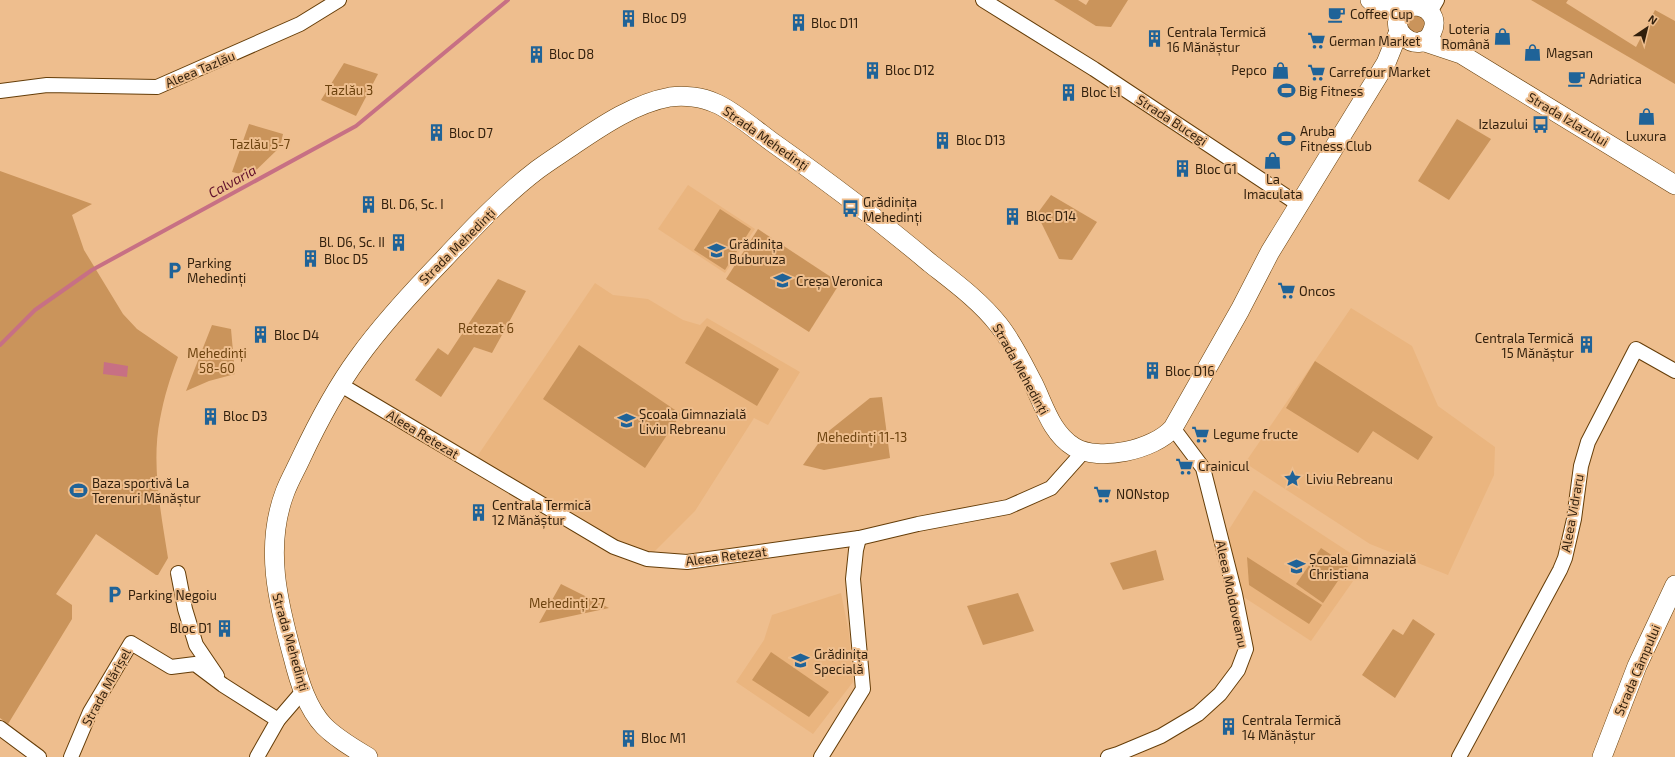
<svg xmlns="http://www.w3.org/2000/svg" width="1675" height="757" viewBox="0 0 1675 757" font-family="'Exo 2',sans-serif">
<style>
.built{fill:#eab57f}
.green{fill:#ca945b}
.water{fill:#c77084}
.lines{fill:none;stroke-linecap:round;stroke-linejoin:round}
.stream{stroke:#c77084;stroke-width:4}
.street-casing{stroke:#653d08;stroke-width:16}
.secondary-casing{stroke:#653d08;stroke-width:20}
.street{stroke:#fff;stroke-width:14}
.secondary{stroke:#fff;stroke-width:19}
.labels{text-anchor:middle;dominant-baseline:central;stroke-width:4;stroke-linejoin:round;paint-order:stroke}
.poi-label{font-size:13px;fill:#311f0c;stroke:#eebe8e;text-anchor:start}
.street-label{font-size:13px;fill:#311f0c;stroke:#eebe8e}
.park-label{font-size:13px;fill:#6d430f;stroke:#eebe8e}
.water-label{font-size:14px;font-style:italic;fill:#61102c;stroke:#eebe8e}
</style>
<rect width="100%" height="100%" fill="#eebe8e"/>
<g class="built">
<polygon points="688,185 755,229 725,273 658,229"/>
<polygon points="595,283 613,295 648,299 683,320 700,325 707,318 800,372 768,425 754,418 695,511 647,559 472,464"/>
<polygon points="1351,308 1412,346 1438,406 1495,447 1494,475 1448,575 1370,544 1245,463"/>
<polygon points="1254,490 1358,558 1358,574 1311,641 1239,594 1228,531"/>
<polygon points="841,593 849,633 853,682 813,734 736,682 764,640 772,615"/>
</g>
<g class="green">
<polygon points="1054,0 1078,0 1086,5 1089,0 1128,0 1111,27 1096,26"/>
<polygon points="1531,0 1568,0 1566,3 1636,47 1655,10 1675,21 1675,84"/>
<polygon points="1413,9 1431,26 1413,38 1402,19"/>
<polygon points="344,63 378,74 356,116 321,100"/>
<polygon points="1457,119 1491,139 1449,200 1418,181"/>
<polygon points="249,124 283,134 280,147 250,176 232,172"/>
<path d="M0,171L92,204L72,215L84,250L123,314L137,329L178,357C170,378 164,397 160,419C151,464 161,513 168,558L158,575H156L96,534L56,594L72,605V619L8,724L0,718Z"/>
<polygon points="1051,195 1097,222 1072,260 1059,259 1037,214"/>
<polygon points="720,209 751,229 725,270 694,250"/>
<polygon points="758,229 840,283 809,332 726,279"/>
<polygon points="498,279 526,291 492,353 474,347 441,397 415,380 438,348 448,355"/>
<polygon points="212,325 231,329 235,374 209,381 186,391"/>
<polygon points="707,326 779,369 757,406 685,363"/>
<polygon points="579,345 681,414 645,468 543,399"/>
<polygon points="1315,361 1433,437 1418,460 1373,431 1358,453 1286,408"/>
<polygon points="882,397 890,458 824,470 803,465 825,434 870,398"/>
<polygon points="1321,548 1348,566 1323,603 1296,584"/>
<polygon points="1156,550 1164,580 1123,590 1110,563"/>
<polygon points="1247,557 1322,605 1309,624 1249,585"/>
<polygon points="561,584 609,608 539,623"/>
<polygon points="1018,593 1034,631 983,645 967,606"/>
<polygon points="1413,619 1435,634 1395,698 1362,675 1393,629 1403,635"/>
<polygon points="771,652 829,692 809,717 752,680"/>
</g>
<polygon class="water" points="104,362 128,366 127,377 103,374"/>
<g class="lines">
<polyline class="stream" points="0,345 35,310 92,270 356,126 508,0"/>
<defs>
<g id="street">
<polyline points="983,0 1094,69 1298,204"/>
<polyline points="1430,12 1437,0"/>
<polyline points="0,91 47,85 157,87 300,24 339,0"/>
<polyline points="341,385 614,547 647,559 687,562 859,538 918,524 1008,507 1051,488 1084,451"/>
<polyline points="178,573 185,609 196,645 217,676"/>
<polyline points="0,728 39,757"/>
<polyline points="71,757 90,712 131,643 171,667 195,664 223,685 278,720"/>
<polyline points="257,757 278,720 303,691"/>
<polyline points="821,757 863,689 853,579 856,550 859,538"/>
<polyline points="1108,757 1118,754 1161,736 1198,714 1220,694 1238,670 1246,649 1235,594 1203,468 1173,428"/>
<polyline points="1459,757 1560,570 1565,558 1574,519 1581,466 1588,442 1636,349 1675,371"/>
</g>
<g id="secondary">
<path d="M1370,0C1382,2 1397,8 1409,7C1414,7 1417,5 1421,7C1425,8 1429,11 1431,14C1435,19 1435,26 1432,32C1420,60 1377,25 1409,7"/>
<polyline points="1422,41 1461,54 1675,185"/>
<path d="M368,757C353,748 337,739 324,726C307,708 299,681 293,657C278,603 264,547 285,492C289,481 296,469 301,458C317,424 336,388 358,358C383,323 413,291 443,260C472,229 503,196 537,170C549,161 562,153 575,144C603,125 636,103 670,97C684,95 702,97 715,103C731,109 757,131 772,142C826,180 879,220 930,263C954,282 979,300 998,324C1012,341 1023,364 1033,383C1044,405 1051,433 1074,447C1099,462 1154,450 1173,428L1240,310L1270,252L1386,63L1399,31"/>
<polyline points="1602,757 1637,666 1675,585"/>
</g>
</defs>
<use href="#street" class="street-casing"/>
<use href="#secondary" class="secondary-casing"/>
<use href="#street" class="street"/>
<use href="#secondary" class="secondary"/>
</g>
<defs>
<symbol id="cafe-bare" viewBox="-9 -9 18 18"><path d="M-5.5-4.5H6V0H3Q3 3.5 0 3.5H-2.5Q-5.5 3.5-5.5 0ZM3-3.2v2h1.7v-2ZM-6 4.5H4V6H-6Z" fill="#1f6398" stroke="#eebe8e" stroke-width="2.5" paint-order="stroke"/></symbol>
<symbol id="building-bare" viewBox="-9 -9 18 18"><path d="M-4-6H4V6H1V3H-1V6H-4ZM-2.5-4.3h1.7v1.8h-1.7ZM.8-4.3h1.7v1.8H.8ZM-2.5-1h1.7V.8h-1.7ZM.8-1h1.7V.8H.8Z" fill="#1f6398" stroke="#eebe8e" stroke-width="2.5" paint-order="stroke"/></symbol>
<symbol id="shop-bare" viewBox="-9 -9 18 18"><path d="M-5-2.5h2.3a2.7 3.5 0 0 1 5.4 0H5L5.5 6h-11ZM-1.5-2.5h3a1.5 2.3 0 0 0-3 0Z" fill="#1f6398" stroke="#eebe8e" stroke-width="2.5" paint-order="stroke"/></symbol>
<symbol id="supermarket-bare" viewBox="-9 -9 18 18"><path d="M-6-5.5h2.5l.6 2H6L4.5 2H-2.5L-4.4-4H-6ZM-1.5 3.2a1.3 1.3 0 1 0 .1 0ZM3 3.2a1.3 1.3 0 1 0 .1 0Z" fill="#1f6398" stroke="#eebe8e" stroke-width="2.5" paint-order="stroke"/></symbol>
<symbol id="stadium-bare" viewBox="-9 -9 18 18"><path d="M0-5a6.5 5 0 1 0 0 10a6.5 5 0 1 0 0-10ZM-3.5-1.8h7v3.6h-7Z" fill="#1f6398" stroke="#eebe8e" stroke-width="2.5" paint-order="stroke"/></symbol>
<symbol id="bus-bare" viewBox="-9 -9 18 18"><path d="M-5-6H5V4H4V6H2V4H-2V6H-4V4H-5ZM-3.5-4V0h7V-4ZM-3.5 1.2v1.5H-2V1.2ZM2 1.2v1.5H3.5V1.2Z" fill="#1f6398" stroke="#eebe8e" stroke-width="2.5" paint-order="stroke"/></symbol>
<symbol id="school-bare" viewBox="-9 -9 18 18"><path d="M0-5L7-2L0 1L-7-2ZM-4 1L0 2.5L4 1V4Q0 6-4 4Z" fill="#1f6398" stroke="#eebe8e" stroke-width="2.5" paint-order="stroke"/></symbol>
<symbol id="parking-bare" viewBox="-9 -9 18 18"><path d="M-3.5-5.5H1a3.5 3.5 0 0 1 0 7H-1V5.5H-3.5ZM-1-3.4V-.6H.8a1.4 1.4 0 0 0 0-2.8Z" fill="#1f6398" stroke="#eebe8e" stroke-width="2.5" paint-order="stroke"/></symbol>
<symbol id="sight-bare" viewBox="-9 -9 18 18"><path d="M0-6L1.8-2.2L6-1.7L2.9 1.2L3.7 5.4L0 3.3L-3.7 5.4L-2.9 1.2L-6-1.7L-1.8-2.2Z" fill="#1f6398" stroke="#eebe8e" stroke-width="2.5" paint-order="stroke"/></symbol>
</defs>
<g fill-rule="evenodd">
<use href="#cafe-bare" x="1324" y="2" width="25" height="25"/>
<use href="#building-bare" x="616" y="6" width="25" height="25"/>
<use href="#building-bare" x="786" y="10" width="25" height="25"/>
<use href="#shop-bare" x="1490" y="24" width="25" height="25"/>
<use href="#building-bare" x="1142" y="26" width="25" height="25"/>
<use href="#supermarket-bare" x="1304" y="28" width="25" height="25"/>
<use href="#shop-bare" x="1520" y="40" width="25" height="25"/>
<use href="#building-bare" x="524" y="42" width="25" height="25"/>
<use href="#building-bare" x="860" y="58" width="25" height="25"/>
<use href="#shop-bare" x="1268" y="58" width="25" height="25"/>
<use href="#supermarket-bare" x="1304" y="60" width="25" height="25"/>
<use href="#cafe-bare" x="1564" y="66" width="25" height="25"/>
<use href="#stadium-bare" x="1274" y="78" width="25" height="25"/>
<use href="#building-bare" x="1056" y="80" width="25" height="25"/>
<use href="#shop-bare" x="1634" y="104" width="25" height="25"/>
<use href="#bus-bare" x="1528" y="112" width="25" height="25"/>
<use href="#building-bare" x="424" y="120" width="25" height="25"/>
<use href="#stadium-bare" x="1274" y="126" width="25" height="25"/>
<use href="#building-bare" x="930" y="128" width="25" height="25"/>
<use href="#shop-bare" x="1260" y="148" width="25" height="25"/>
<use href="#building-bare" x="1170" y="156" width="25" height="25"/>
<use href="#building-bare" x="356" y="192" width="25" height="25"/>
<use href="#bus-bare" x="838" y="196" width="25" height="25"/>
<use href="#building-bare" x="1000" y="204" width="25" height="25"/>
<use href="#building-bare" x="386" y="230" width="25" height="25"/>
<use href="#school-bare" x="704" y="238" width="25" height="25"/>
<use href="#building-bare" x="298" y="246" width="25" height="25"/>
<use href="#parking-bare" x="162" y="258" width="25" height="25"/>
<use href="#school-bare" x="770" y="268" width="25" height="25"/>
<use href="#supermarket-bare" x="1274" y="278" width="25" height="25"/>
<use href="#building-bare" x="248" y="322" width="25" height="25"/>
<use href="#building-bare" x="1574" y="332" width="25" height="25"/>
<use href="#building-bare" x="1140" y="358" width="25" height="25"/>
<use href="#building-bare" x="198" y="404" width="25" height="25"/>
<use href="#school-bare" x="614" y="408" width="25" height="25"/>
<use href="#supermarket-bare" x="1188" y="422" width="25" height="25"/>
<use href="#supermarket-bare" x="1172" y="454" width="25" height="25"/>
<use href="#sight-bare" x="1280" y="466" width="25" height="25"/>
<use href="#stadium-bare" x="66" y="478" width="25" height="25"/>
<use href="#supermarket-bare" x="1090" y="482" width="25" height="25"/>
<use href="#building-bare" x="466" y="500" width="25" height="25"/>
<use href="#school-bare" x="1284" y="554" width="25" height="25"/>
<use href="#parking-bare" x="102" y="582" width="25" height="25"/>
<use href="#building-bare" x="212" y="616" width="25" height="25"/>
<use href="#school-bare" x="788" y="648" width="25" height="25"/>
<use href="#building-bare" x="1216" y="714" width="25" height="25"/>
<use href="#building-bare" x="616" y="726" width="25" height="25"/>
</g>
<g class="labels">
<g class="poi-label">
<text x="1350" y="14">Coffee Cup</text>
<text x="642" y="18">Bloc D9</text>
<text x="811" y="23">Bloc D11</text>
<text x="1490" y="29" text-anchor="end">Loteria<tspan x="1490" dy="15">Română</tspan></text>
<text x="1167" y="32">Centrala Termică<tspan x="1167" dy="15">16 Mănăștur</tspan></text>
<text x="1329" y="41">German Market</text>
<text x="1546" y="53">Magsan</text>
<text x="549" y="54">Bloc D8</text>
<text x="885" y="70">Bloc D12</text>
<text x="1267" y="70" text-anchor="end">Pepco</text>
<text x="1329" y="72">Carrefour Market</text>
<text x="1589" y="79">Adriatica</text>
<text x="1299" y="91">Big Fitness</text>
<text x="1081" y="92">Bloc L1</text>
<text x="1528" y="124" text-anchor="end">Izlazului</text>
<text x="1300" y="131">Aruba<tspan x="1300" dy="15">Fitness Club</tspan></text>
<text x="449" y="133">Bloc D7</text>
<text x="1646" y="136" text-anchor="middle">Luxura</text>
<text x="956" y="140">Bloc D13</text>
<text x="1195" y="169">Bloc G1</text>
<text x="1273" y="179" text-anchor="middle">La<tspan x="1273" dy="15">Imaculata</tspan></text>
<text x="863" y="202">Grădinița<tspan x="863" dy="15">Mehedinți</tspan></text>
<text x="381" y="204">Bl. D6, Sc. I</text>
<text x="1026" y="216">Bloc D14</text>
<text x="385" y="242" text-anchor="end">Bl. D6, Sc. II</text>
<text x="729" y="244">Grădinița<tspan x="729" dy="15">Buburuza</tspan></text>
<text x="324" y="259">Bloc D5</text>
<text x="187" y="263">Parking<tspan x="187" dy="15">Mehedinți</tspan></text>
<text x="796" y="281">Creșa Veronica</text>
<text x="1299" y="291">Oncos</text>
<text x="274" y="335">Bloc D4</text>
<text x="1574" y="338" text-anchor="end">Centrala Termică<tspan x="1574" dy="15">15 Mănăștur</tspan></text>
<text x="1165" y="371">Bloc D16</text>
<text x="639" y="414">Școala Gimnazială<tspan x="639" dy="15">Liviu Rebreanu</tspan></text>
<text x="223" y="416">Bloc D3</text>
<text x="1213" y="434">Legume fructe</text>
<text x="1198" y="466">Crainicul</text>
<text x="1306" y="479">Liviu Rebreanu</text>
<text x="92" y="483">Baza sportivă La<tspan x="92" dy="15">Terenuri Mănăștur</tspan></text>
<text x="1116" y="494">NONstop</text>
<text x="492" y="505">Centrala Termică<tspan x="492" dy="15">12 Mănăștur</tspan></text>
<text x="1309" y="559">Școala Gimnazială<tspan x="1309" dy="15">Christiana</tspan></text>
<text x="128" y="595">Parking Negoiu</text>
<text x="212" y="628" text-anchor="end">Bloc D1</text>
<text x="814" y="654">Grădinița<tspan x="814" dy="15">Specială</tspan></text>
<text x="1242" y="720">Centrala Termică<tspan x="1242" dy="15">14 Mănăștur</tspan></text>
<text x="641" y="738">Bloc M1</text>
</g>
<g class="street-label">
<text transform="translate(200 69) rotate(-23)">Aleea Tazlău</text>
<text transform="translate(1568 119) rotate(31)">Strada Izlazului</text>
<text transform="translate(1172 120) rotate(33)">Strada Bucegi</text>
<text transform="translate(766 138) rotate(35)">Strada Mehedinți</text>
<text transform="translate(457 246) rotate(-45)">Strada Mehedinți</text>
<text transform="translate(1021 369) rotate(61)">Strada Mehedinți</text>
<text transform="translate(423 434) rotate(31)">Aleea Retezat</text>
<text transform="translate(1572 513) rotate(-80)">Aleea Vidraru</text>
<text transform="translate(726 556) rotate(-7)">Aleea Retezat</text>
<text transform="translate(1232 594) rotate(78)">Aleea Moldoveanu</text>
<text transform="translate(291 642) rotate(74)">Strada Mehedinți</text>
<text transform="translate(1637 670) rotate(-67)">Strada Câmpului</text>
<text transform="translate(106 687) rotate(-61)">Strada Mărișel</text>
</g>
<g class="park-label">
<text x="349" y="90">Tazlău 3</text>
<text x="260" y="144">Tazlău 5-7</text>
<text x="486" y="328">Retezat 6</text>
<text x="217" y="353">Mehedinți<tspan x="217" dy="15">58-60</tspan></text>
<text x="862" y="437">Mehedinți 11-13</text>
<text x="567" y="603">Mehedinți 27</text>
</g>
<g class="water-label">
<text transform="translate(232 181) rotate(-29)">Calvaria</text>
</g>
</g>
<g transform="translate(1647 28) rotate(35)" stroke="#eebe8e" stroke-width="3" paint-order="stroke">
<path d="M0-3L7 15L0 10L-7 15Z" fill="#311f0c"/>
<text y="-6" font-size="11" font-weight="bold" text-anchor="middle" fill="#311f0c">N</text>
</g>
</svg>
